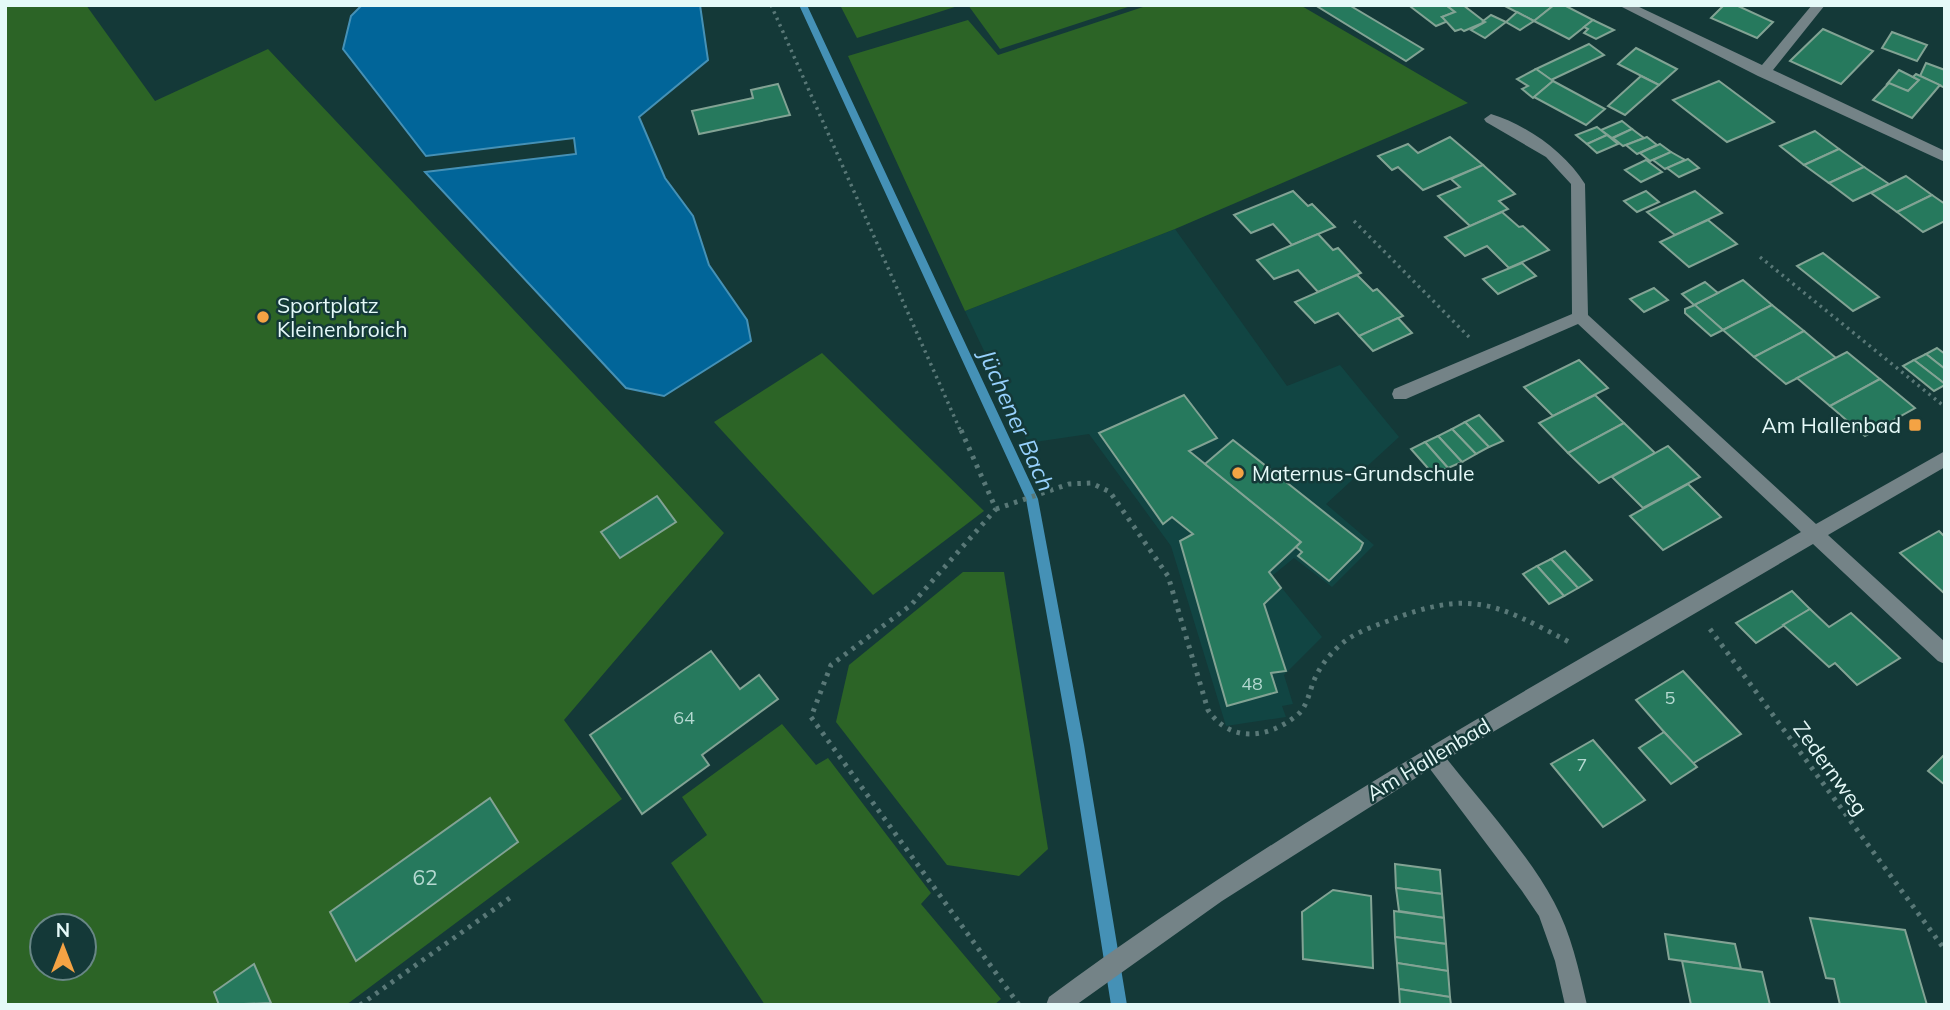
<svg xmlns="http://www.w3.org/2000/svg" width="1950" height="1010" viewBox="0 0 1950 1010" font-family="Mulish,sans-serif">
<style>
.built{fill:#114543}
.green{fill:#2c6426;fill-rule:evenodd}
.water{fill:#016599;stroke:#4591b6;stroke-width:2}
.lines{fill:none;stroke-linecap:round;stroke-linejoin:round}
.stream{fill:#4591b6;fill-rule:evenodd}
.building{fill:#26795d;stroke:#82a394;stroke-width:2}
.path-far1{stroke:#597877;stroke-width:3.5;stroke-dasharray:2.5 4.5;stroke-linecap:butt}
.path{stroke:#597877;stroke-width:5;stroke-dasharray:3.5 6;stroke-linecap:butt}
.minor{fill:#748387;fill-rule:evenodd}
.poi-dot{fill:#f4a344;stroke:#143938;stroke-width:2.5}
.labels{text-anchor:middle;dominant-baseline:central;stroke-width:5;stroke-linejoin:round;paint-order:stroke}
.number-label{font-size:18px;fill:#b5d9d1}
.poi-label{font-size:21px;fill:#e5f9f8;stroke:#143938;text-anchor:start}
.street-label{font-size:21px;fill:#e5f9f8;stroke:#143938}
.near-number-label{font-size:21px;fill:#b5d9d1}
.water-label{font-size:23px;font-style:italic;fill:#97d1fd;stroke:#143938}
</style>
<rect width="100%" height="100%" fill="#143938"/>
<polygon class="built" points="1175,229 1287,386 1340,365 1399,437 1326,504 1374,545 1332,587 1294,558 1272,576 1322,637 1284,675 1293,704 1282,706 1286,717 1226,726 1171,546 1089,434 1028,443 965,311"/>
<g class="green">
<path d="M5,5H86L155,101L268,49L724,533L564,720L622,799L346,1005H5ZM42,926H84V968H42Z"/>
<polygon points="840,5 961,5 857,38"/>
<polygon points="968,5 1134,5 1000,49"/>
<polygon points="1149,5 1300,5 1468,103 1175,229 965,311 848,56 968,20 998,55"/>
<polygon points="822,353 984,511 873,595 714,422"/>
<polygon points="963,572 1004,572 1048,849 1019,876 947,865 836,722 849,665"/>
<polygon points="782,724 816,765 828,758 931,893 921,904 1001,999 994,1005 765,1005 671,863 707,835 682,797"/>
</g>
<polygon class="water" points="362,5 700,5 708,60 639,117 665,178 693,216 709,265 747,320 751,341 664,396 626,388 425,172 576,154 574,138 426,156 343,49 351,16"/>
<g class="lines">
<polygon class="stream" points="799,5 807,5 1038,499 1084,745 1127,1005 1111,1005 1070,745 1026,499"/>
</g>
<g class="building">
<polygon points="1315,5 1349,5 1423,49 1406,61"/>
<polygon points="1415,5 1446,5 1455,12 1442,17 1448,21 1436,26 1411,7"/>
<polygon points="1446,5 1463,5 1485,22 1464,31 1461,29 1455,31 1442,17 1455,12"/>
<polygon points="1503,5 1554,5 1534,21"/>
<polygon points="1554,5 1564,5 1593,20 1569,39 1534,21"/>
<polygon points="1724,5 1736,5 1773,22 1757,38 1711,18"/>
<polygon points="1517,12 1534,21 1520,30 1506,22"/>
<polygon points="1491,15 1506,22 1485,38 1471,30 1485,22 1483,21"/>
<polygon points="1593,20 1614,30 1596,39 1584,33 1588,29 1584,27"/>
<polygon points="1823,29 1873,51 1841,84 1790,61"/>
<polygon points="1892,32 1927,45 1917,61 1882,48"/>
<polygon points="1589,44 1604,55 1551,80 1536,69"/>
<polygon points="1636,48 1677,69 1659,85 1618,64"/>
<polygon points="1926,63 1945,70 1945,88 1920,76"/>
<polygon points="1536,69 1553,81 1533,98 1522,89 1528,86 1517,79"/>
<polygon points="1899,70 1919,80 1908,91 1887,84"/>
<polygon points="1916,74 1940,85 1912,118 1873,100 1889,83 1908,91 1919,80 1913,77"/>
<polygon points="1641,76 1659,85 1625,115 1608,106"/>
<polygon points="1553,81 1605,109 1586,125 1534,97"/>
<polygon points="1719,81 1774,122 1727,142 1673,100"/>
<polygon points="778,84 790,115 699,134 692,111 753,98 751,90"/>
<polygon points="1622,121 1632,129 1612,138 1601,130"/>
<polygon points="1597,127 1607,135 1587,144 1576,135"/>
<polygon points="1632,129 1644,138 1623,146 1613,138"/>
<polygon points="1815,131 1839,149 1804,165 1780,146"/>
<polygon points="1607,135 1618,144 1597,153 1587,144"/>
<polygon points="1450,137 1483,165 1423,190 1398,167 1392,170 1378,156 1408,144 1418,153"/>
<polygon points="1647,137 1657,145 1637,154 1626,145"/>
<polygon points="1660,144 1671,152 1650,161 1640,153"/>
<polygon points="1839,149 1864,167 1829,183 1804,165"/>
<polygon points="1671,152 1685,160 1665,169 1653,160"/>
<polygon points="1688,159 1699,168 1679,177 1667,168"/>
<polygon points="1646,160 1662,172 1641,182 1625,170"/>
<polygon points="1483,165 1515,194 1499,201 1508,209 1470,226 1438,196 1460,187 1451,179"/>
<polygon points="1864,167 1889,184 1853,201 1829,183"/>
<polygon points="1906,176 1932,195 1897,212 1871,193"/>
<polygon points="1293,191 1308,206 1312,204 1335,227 1292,245 1273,224 1251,233 1234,215"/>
<polygon points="1646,191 1659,202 1637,212 1624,201"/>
<polygon points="1695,191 1722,213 1675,235 1647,212"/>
<polygon points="1932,195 1945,204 1945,221 1923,232 1897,212"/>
<polygon points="1502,212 1519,227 1523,226 1549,250 1509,268 1487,246 1465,256 1445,237"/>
<polygon points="1708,220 1737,244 1689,267 1660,242"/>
<polygon points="1318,234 1333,250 1338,248 1361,273 1318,292 1298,270 1274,279 1257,260"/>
<polygon points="1823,253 1879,297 1853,311 1797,266"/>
<polygon points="1522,263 1536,276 1498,294 1483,279"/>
<polygon points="1357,275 1373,291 1377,289 1403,316 1359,336 1338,313 1315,323 1295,302"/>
<polygon points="1743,280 1772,305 1723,330 1694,305"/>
<polygon points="1705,282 1718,293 1694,305 1682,294"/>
<polygon points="1654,288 1668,300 1644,312 1630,299"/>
<polygon points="1695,305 1723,330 1711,336 1685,313 1685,309"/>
<polygon points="1772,305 1804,331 1754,357 1723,330"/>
<polygon points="1398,318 1412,333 1373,351 1359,336"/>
<polygon points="1804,331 1836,358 1786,384 1754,357"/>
<polygon points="1937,348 1945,354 1945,369 1926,354"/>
<polygon points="1847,352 1880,379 1830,406 1797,378"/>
<polygon points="1926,354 1945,369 1945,384 1914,360"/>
<polygon points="1579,360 1608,388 1553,416 1524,387"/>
<polygon points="1914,360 1945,384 1945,385 1934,391 1903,366"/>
<polygon points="1880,379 1915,408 1865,436 1830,406"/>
<polygon points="1184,395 1217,438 1189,451 1301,542 1269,572 1281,588 1264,604 1286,671 1271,673 1277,692 1227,706 1180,541 1193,534 1172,517 1163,524 1099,433"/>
<polygon points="1595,395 1624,423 1568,453 1539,423"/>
<polygon points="1479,415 1503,441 1489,447 1465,422"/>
<polygon points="1465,422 1489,447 1476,454 1452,429"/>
<polygon points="1624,423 1655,453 1599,483 1568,453"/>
<polygon points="1452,429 1476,454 1462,462 1438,436"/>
<polygon points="1438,436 1462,462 1448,468 1425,442"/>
<polygon points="1233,440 1363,543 1360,550 1329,581 1298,556 1302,552 1296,547 1301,542 1205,464"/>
<polygon points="1425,442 1448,468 1434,475 1411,449"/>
<polygon points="1668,446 1700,477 1643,508 1612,477"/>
<polygon points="1688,484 1721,517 1663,550 1630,516"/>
<polygon points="657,496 676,522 620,558 601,532"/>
<polygon points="1939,531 1945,537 1945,594 1900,553"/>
<polygon points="1565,551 1592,580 1578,588 1551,559"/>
<polygon points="1551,559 1578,588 1564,596 1537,566"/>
<polygon points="1537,566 1564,596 1549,604 1523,574"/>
<polygon points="1792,591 1810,609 1756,643 1736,623"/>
<polygon points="1810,609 1829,627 1851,613 1900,658 1857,685 1835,663 1829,667 1783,625"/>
<polygon points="711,651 740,689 759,675 778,699 702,755 709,765 642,814 590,735"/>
<polygon points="1683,671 1741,734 1692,764 1636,700"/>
<polygon points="1664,732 1697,767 1671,784 1639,748"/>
<polygon points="1593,740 1645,800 1603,827 1551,764"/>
<polygon points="1945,754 1945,785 1928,771"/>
<polygon points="490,798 518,842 356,961 330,912"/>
<polygon points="1395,864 1440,870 1442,894 1396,888"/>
<polygon points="1396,888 1442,894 1444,918 1399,911"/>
<polygon points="1333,890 1371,896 1373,968 1303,959 1302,912"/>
<polygon points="1394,911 1444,918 1446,944 1395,937"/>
<polygon points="1810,918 1905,930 1927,1005 1840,1005 1834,979 1826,978"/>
<polygon points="1665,934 1735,944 1741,969 1669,959"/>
<polygon points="1395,937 1446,944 1448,971 1397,963"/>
<polygon points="1682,961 1762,972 1770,1005 1691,1005"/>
<polygon points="1397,963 1448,971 1450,997 1399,989"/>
<polygon points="254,964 271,1003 219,1005 214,992"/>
<polygon points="1399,989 1450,997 1451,1005 1400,1005"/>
</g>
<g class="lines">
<g class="path-far1">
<polyline points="771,5 961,432"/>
<polyline points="1354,221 1469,337"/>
<polyline points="1760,257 1945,407"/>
</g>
<g class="path">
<polyline points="961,430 996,509 911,605 831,665 811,717 1019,1005"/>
<path d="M996,509L1069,484L1091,483L1110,492L1168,576L1208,710C1230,743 1267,739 1296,716C1308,707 1309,691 1315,678C1319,669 1326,659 1333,652C1347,636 1368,628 1388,621C1470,589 1495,603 1569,642"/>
<polyline points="1710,629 1945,950"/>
<polyline points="360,1005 514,895"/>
</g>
<g class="minor">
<polygon points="1618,5 1635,5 1762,65 1812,5 1825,5 1773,70 1945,151 1945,162 1758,76"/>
<path d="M1491,114C1527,125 1565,152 1585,184L1588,315L1816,524L1945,451V467L1828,535L1945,642V664L1938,661L1813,544L1447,759C1481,802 1529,855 1554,902C1571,933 1579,970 1587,1005H1565L1555,961L1539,916L1522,891L1430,769L1222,901L1076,1005H1046L1049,997C1287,822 1545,679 1801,532L1578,324L1406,399H1394L1392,394L1394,389L1572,314L1571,184L1546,157L1486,122L1484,119Z"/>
</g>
</g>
<g class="poi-dot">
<circle cx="263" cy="317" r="7"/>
<rect x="1908" y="418" width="14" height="14" rx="3.5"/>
<circle cx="1238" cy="473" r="7"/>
</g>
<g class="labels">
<g class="number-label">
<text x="1252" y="683">48</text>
<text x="1670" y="697">5</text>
<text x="684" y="717">64</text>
<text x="1582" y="764">7</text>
</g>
<g class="poi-label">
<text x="277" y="305">Sportplatz<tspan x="277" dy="24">Kleinenbroich</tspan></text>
<text x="1901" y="425" text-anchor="end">Am Hallenbad</text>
<text x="1252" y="473">Maternus-Grundschule</text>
</g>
<g class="street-label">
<text transform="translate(1428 759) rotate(-31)">Am Hallenbad</text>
<text transform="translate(1831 768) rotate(54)">Zedernweg</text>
</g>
<g class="near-number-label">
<text x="425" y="877">62</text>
</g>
<g class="water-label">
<text transform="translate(1017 420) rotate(66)">Jüchener Bach</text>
</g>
</g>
<rect width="1950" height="1010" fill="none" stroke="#e5f9f8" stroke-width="14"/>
<g transform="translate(63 947)"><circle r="33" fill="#143938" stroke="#688685" stroke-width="2"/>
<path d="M0-5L12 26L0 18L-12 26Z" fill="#f4a344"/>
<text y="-10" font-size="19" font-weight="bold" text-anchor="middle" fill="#e5f9f8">N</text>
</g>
</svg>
